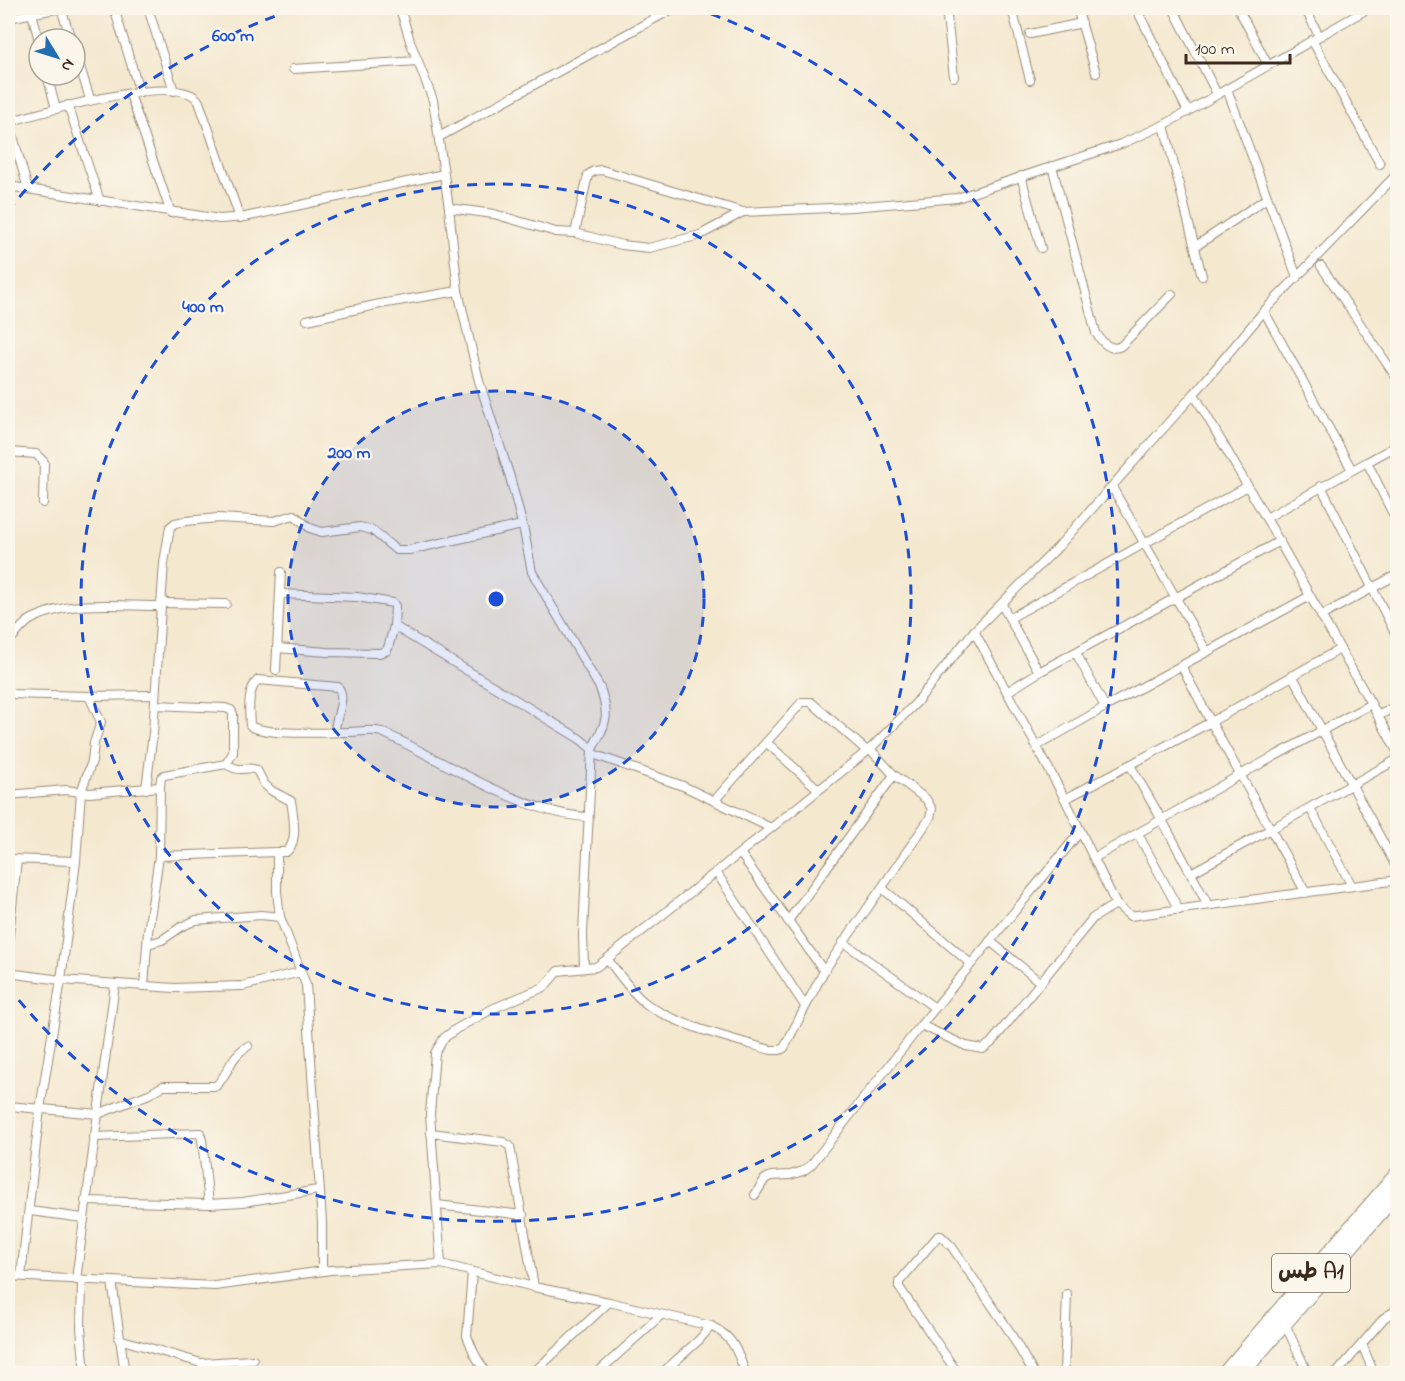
<svg xmlns="http://www.w3.org/2000/svg" width="1405" height="1381" viewBox="0 0 1405 1381" font-family="'Indie Flower','Playpen Sans Arabic',sans-serif">
<style>
.lines{fill:none;stroke-linecap:round;stroke-linejoin:round}
.minor-casing{stroke:#988976;stroke-width:10}
.trunk-casing{stroke:#988976;stroke-width:16}
.minor{stroke:#fff;stroke-width:8}
.trunk{stroke:#fff;stroke-width:14}
.ring{fill:none;stroke:#1d4ed8;stroke-width:3;stroke-dasharray:10 8}
.labels{text-anchor:middle;dominant-baseline:central;stroke-width:4.5;stroke-linejoin:round;paint-order:stroke}
.shield{fill:#fbf7ec;stroke:#75685c;stroke-width:1.5}
.shield-label{font-size:22px;font-weight:bold;fill:#3b2a1e}
.centre{fill:#1d4ed8;stroke:#fbf7ec;stroke-width:3}
.ring-label{font-size:18px;text-anchor:middle;font-weight:bold;fill:#1d4ed8;stroke:#fbf7ec;stroke-width:4.5;stroke-linejoin:round;paint-order:stroke}
</style>
<rect width="100%" height="100%" fill="#fbf7ec"/>
<filter id="ink" filterUnits="userSpaceOnUse"><feTurbulence type="fractalNoise" baseFrequency=".0167" numOctaves="2"/><feDisplacementMap in="SourceGraphic" scale="12" xChannelSelector="R" yChannelSelector="G"/><feConvolveMatrix kernelMatrix="1 2 1 2 8 2 1 2 1" color-interpolation-filters="sRGB"/></filter>
<filter id="wash" filterUnits="userSpaceOnUse"><feTurbulence type="fractalNoise" baseFrequency=".008" numOctaves="4" result="noise"/><feDisplacementMap in="SourceGraphic" scale="24" xChannelSelector="R" yChannelSelector="G"/><feGaussianBlur stdDeviation="1.35" result="paint"/><feColorMatrix in="noise" values="0 0 0 0 0 0 0 0 0 0 0 0 0 0 0 0 0 1.4 0 .05"/><feComposite in="paint" operator="in"/></filter>
<g filter="url(#wash)">
<rect width="100%" height="100%" fill="#f4e8cf"/>
</g>
<g filter="url(#ink)">
<g class="lines">
<defs>
<g id="minor">
<polyline points="61,8 71,39"/>
<polyline points="114,8 140,93"/>
<polyline points="148,8 174,91"/>
<path d="M400,8L411,44L433,100L449,208L458,291L479,381L510,477L524,531L532,572L600,688C610,716 607,722 592,749"/>
<polyline points="946,8 954,77"/>
<polyline points="1012,8 1030,80"/>
<polyline points="1077,8 1096,73"/>
<polyline points="1136,8 1188,112"/>
<polyline points="1173,8 1217,94"/>
<polyline points="1238,8 1268,65"/>
<polyline points="1305,8 1319,36"/>
<polyline points="32,13 39,41"/>
<polyline points="8,18 61,8"/>
<polyline points="1030,34 1082,23"/>
<polyline points="1312,40 1380,164"/>
<polyline points="75,51 90,99"/>
<polyline points="293,69 418,61"/>
<polyline points="47,75 56,109"/>
<polyline points="1227,89 1297,277"/>
<polyline points="130,94 171,213"/>
<polyline points="68,105 100,201"/>
<path d="M8,122C37,114 183,70 199,102L240,218"/>
<polyline points="9,122 28,189"/>
<polyline points="1164,125 1202,276"/>
<polyline points="439,137 674,8"/>
<path d="M1052,166L1096,333C1102,342 1110,352 1121,346L1172,294"/>
<polyline points="1021,176 1041,248"/>
<polyline points="8,186 220,219 245,217 444,174"/>
<polyline points="449,208 494,214 556,232 575,233 622,245 649,248 700,235 743,212"/>
<polyline points="575,233 588,175 594,171 602,170 743,212 852,207 957,198 1121,144 1164,125 1369,8"/>
<polyline points="1196,246 1267,198"/>
<polyline points="1321,266 1398,380"/>
<polyline points="1264,311 1352,470"/>
<polyline points="307,320 380,304 458,291"/>
<polyline points="1194,394 1264,311 1398,173"/>
<polyline points="1398,445 1367,462 1398,524"/>
<polyline points="8,452 36,454 44,462 43,503"/>
<polyline points="1367,462 1266,518 1378,716 1398,705"/>
<polyline points="1321,486 1398,639"/>
<polyline points="1112,487 1207,652"/>
<polyline points="1266,518 1194,394 1058,547 974,631 1065,799 1116,904 1130,916 1398,880"/>
<polyline points="280,594 357,597 393,603 395,606 394,626 580,739 592,749 583,933 584,968"/>
<polyline points="161,603 226,604"/>
<polyline points="1002,605 1039,672"/>
<polyline points="1321,616 1398,574"/>
<polyline points="1010,618 1248,486"/>
<path d="M8,641C17,635 22,624 32,619C71,599 118,606 161,606"/>
<polyline points="277,648 327,652 379,653 386,651 388,648 394,626"/>
<polyline points="1076,653 1105,707"/>
<polyline points="1182,667 1211,722 1340,649"/>
<polyline points="276,670 281,572"/>
<polyline points="1292,675 1398,870"/>
<polyline points="1007,692 1039,672 1280,541"/>
<polyline points="8,694 89,696 155,695"/>
<polyline points="155,705 225,708 231,710 233,714 233,753 226,764 164,775 161,778 160,787"/>
<polyline points="1378,716 1398,753"/>
<path d="M335,731C335,717 347,699 338,687L258,680C247,690 249,711 250,725L252,727C274,736 324,732 350,732C361,732 370,729 382,732C443,760 521,814 588,817"/>
<polyline points="766,742 818,789"/>
<polyline points="1037,746 1105,707 1310,596"/>
<polyline points="593,754 683,786 771,828"/>
<path d="M226,764C242,774 244,765 257,770L264,784L272,791L291,801C293,814 299,843 286,852H277"/>
<polyline points="1130,765 1162,820 1208,905"/>
<polyline points="146,789 153,733 161,606 164,563 170,527 175,523 186,521 218,518 274,521 294,515 310,528 322,532 360,527 372,530 396,550 409,550 522,525"/>
<polyline points="8,795 66,790 89,793 160,787 159,856 148,932 144,986"/>
<polyline points="1065,799 1211,722 1306,893"/>
<polyline points="714,801 802,702 811,702 867,751"/>
<polyline points="1310,808 1352,886"/>
<polyline points="1138,834 1179,910"/>
<polyline points="740,853 824,971"/>
<polyline points="159,856 277,852 277,892 280,917"/>
<polyline points="1094,858 1240,775 1371,704"/>
<polyline points="8,859 76,861 81,792 92,761 94,743 101,722 89,696"/>
<polyline points="716,872 805,1006"/>
<polyline points="1191,873 1398,759"/>
<polyline points="882,888 971,964"/>
<polyline points="788,921 894,775"/>
<polyline points="990,941 1041,983"/>
<polyline points="843,942 935,1008"/>
<polyline points="8,944 17,860"/>
<polyline points="148,944 162,940 181,927 196,920 261,915 280,917 306,985 322,1222 322,1271"/>
<path d="M607,959C619,973 630,991 644,1002C671,1024 736,1040 771,1050H780L784,1048L824,971L930,818L932,809L926,799L894,775L870,749"/>
<polyline points="8,973 61,980 174,988 242,986 301,972"/>
<polyline points="921,1025 966,1046 983,1049 991,1043 1093,918 1116,904"/>
<path d="M8,1106L98,1114L149,1094L163,1086H216C230,1072 229,1057 248,1046"/>
<polyline points="431,1133 503,1142 510,1146 534,1287"/>
<polyline points="94,1137 200,1133 202,1140 209,1204"/>
<polyline points="755,1195 765,1179 771,1176 790,1175 803,1171 811,1165 921,1025 1080,832"/>
<polyline points="85,1201 209,1204 243,1202 318,1190"/>
<polyline points="437,1205 523,1215"/>
<polyline points="30,1211 83,1218"/>
<polyline points="441,1264 430,1114 435,1053 444,1038 456,1029 492,1009 544,987 558,971 596,967 607,959 870,749 915,704 974,631"/>
<polyline points="472,1272 467,1336 474,1353 486,1374"/>
<path d="M8,1276L215,1286L331,1270L441,1264L534,1287L609,1302L711,1326C735,1338 736,1350 746,1374"/>
<polyline points="21,1276 40,1109 61,980 76,861"/>
<polyline points="76,1280 115,984"/>
<polyline points="82,1280 81,1328 85,1374"/>
<polyline points="112,1281 125,1374"/>
<polyline points="1285,1324 1308,1374"/>
<polyline points="119,1339 201,1363 253,1360"/>
<polyline points="1362,1344 1374,1374"/>
<polyline points="532,1374 609,1302"/>
<polyline points="596,1374 661,1315"/>
<polyline points="661,1374 699,1340 711,1326"/>
<polyline points="958,1374 899,1287 899,1282 938,1236 941,1236 952,1247 1008,1329 1034,1374"/>
<polyline points="1064,1374 1067,1294"/>
<polyline points="1336,1374 1384,1318 1398,1309"/>
</g>
<g id="trunk">
<polyline points="1224,1374 1398,1173"/>
<polyline points="1241,1374 1398,1192"/>
</g>
</defs>
<use href="#minor" class="minor-casing"/>
<use href="#trunk" class="trunk-casing"/>
<use href="#minor" class="minor"/>
<use href="#trunk" class="trunk"/>
</g>
</g>
<circle cx="496" cy="599" r="208" fill="#1d4ed8" fill-opacity=".12"/>
<g class="ring">
<circle cx="496" cy="599" r="208"/>
<circle cx="496" cy="599" r="415"/>
<path d="M8 211A623 623 0 0 1 298 8M694 8A623 623 0 1 1 8 987"/>
</g>
<g class="labels">
<rect class="shield" x="1272" y="1254" width="78" height="38" rx="4.5"/>
<g class="shield-label">
<text x="1311" y="1273">طس A1</text>
</g>
</g>
<circle cx="496" cy="599" r="9" class="centre"/>
<g class="ring-label">
<text x="233" y="41">600 m</text>
<text x="203" y="312">400 m</text>
<text x="349" y="458">200 m</text>
</g>
<rect width="1405" height="1381" fill="none" stroke="#fbf7ec" stroke-width="30"/>
<g transform="translate(57 57) rotate(128)"><circle r="28" fill="#fbf7ec" stroke="#aea59a" stroke-width="1.5"/>
<path d="M0-4.5L10 22L0 15L-10 22Z" fill="#1f6fb2"/>
<text y="-9" font-size="16" font-weight="bold" text-anchor="middle" fill="#3b2a1e">N</text>
</g>
<path d="M1186 54v9h104v-9" fill="none" stroke="#3b2a1e" stroke-width="3"/>
<text x="1195" y="54" font-size="18" fill="#3b2a1e" stroke="#fbf7ec" stroke-width="4.5" paint-order="stroke">100 m</text>
</svg>
